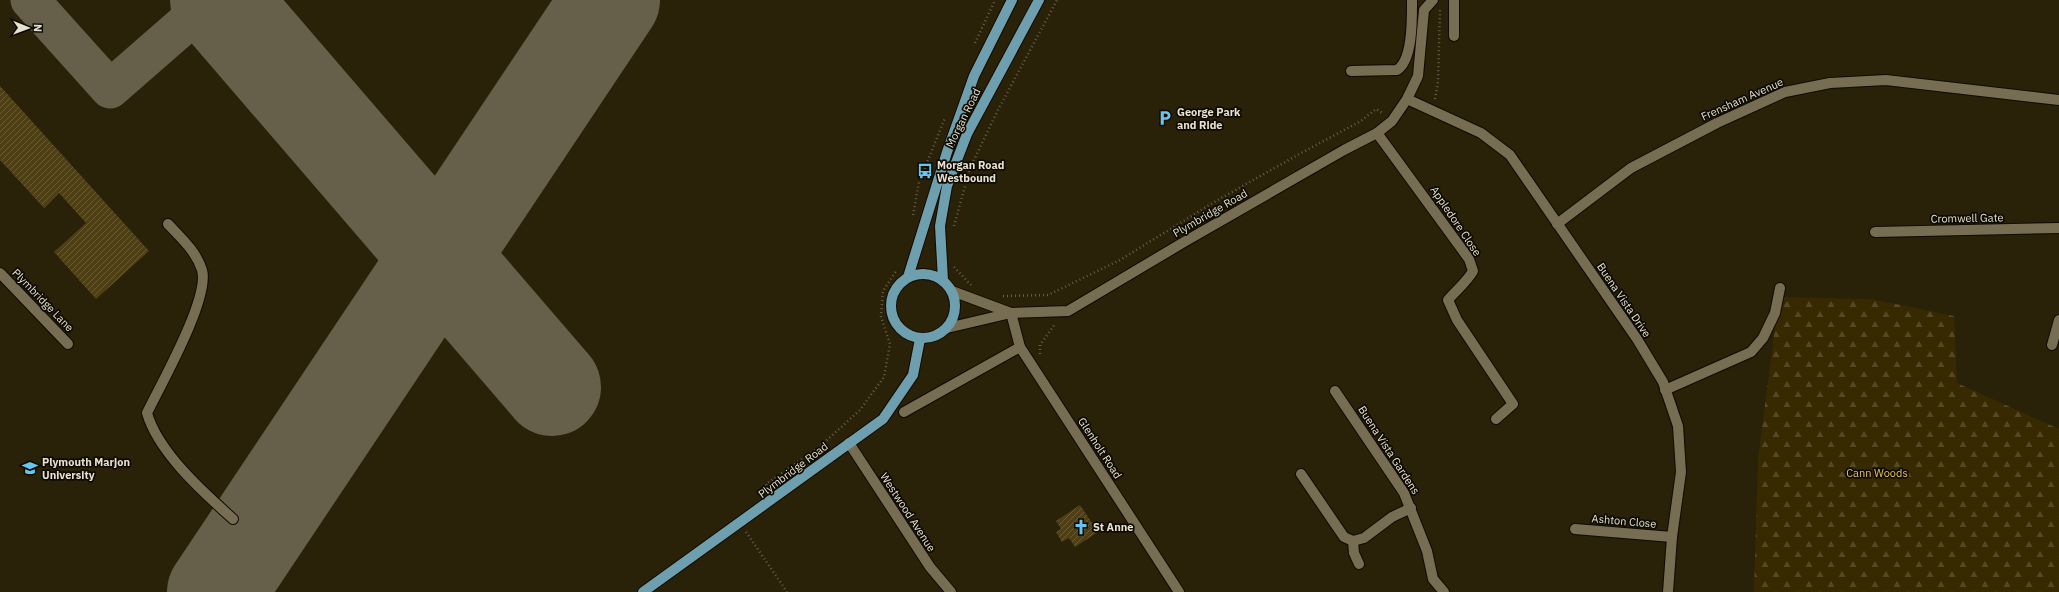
<svg xmlns="http://www.w3.org/2000/svg" width="2059" height="592" viewBox="0 0 2059 592" font-family="'IBM Plex Sans',sans-serif">
<style>
.forest{fill:url(#forest-firs)}
.lines{fill:none;stroke-linecap:round;stroke-linejoin:round}
.taxiway{stroke:#66604a;stroke-width:39}
.runway{stroke:#66604a;stroke-width:98}
.building{fill:url(#building-hatch)}
.minor-casing{stroke:#110a00;stroke-width:12}
.major-casing{stroke:#110a00;stroke-width:12}
.path{stroke:#665f49;stroke-width:2.5;stroke-dasharray:1 3;stroke-linecap:butt}
.minor{stroke:#766d53;stroke-width:10}
.major{stroke:#6e9fae;stroke-width:10}
.labels{text-anchor:middle;dominant-baseline:central;stroke-width:3.5;stroke-linejoin:round;paint-order:stroke}
.street-label{font-size:11px;fill:#e6e1d2;stroke:#0e0b03}
.poi-label{font-size:11px;font-weight:bold;fill:#e6e1d2;stroke:#0e0b03;text-anchor:start}
.park-label{font-size:11px;fill:#ebc656;stroke:#0e0b03}
</style>
<defs>
<pattern id="forest-firs" width="22" height="20" patternUnits="userSpaceOnUse"><rect width="22" height="20" fill="#372a00"/><path d="M5 1l3.5 6h-7zM16 11l3.5 6h-7z" fill="#544924"/></pattern>
<pattern id="building-hatch" width="6" height="6" patternUnits="userSpaceOnUse"><rect width="6" height="6" fill="#4e4014"/><path d="M-1 1l2-2M0 6l6-6M5 7l2-2" fill="none" stroke="#685b35"/></pattern>
</defs>
<rect width="100%" height="100%" fill="#292108"/>
<polygon class="forest" points="1779,297 1871,299 1954,316 1957,383 2059,429 2059,592 1754,592 1758,459"/>
<g class="lines">
<polyline class="taxiway" points="30,0 110,89 212,0"/>
<g class="runway">
<polyline points="219,0 552,387"/>
<polyline points="216,592 611,0"/>
</g>
</g>
<g class="building">
<polygon points="0,86 149,251 96,299 54,252 86,223 59,193 44,208 0,160"/>
<polygon points="1080,505 1098,532 1075,547 1069,538 1062,542 1056,532 1061,529 1056,521"/>
</g>
<g class="lines">
<defs>
<g id="minor">
<polyline points="1454,36 1454,0"/>
<path d="M1351,71L1397,70C1413,60 1412,18 1412,0"/>
<polyline points="1407,99 1481,133 1510,155 1637,339 1663,382 1678,426 1681,472 1672,537 1668,592"/>
<path d="M1377,133L1469,259L1473,271C1466,283 1457,289 1448,300L1457,320L1513,404L1496,419"/>
<path d="M168,224C181,238 196,251 202,270C210,298 161,384 147,413C158,452 203,492 233,519"/>
<polyline points="1557,224 1631,168 1717,123 1785,92 1830,83 1886,80 2059,100"/>
<polyline points="1875,232 2059,228"/>
<polyline points="0,273 68,344"/>
<polyline points="952,291 1011,313"/>
<polyline points="1011,313 1020,347 1179,592"/>
<polyline points="947,328 1011,313 1068,311 1184,242 1344,150 1377,133 1392,121 1407,99 1418,76 1424,10 1433,0"/>
<polyline points="2052,345 2059,320"/>
<polyline points="1665,390 1751,352 1763,338 1775,313 1780,288"/>
<polyline points="1335,391 1404,493 1427,551 1433,579 1444,592"/>
<polyline points="904,412 1020,347"/>
<polyline points="849,443 930,567 951,592"/>
<polyline points="1301,474 1344,537 1353,541 1354,553 1359,564"/>
<polyline points="1575,529 1672,537"/>
<polyline points="1353,541 1364,538 1392,517 1411,508"/>
</g>
<g id="major">
<circle cx="923" cy="306" r="32"/>
<polyline points="908,277 947,152 974,76 1012,0"/>
<polyline points="943,280 940,226 947,186 967,134 1039,0"/>
<polyline points="643,592 883,419 913,375 920,339"/>
</g>
</defs>
<use href="#minor" class="minor-casing"/>
<use href="#major" class="major-casing"/>
<g class="path">
<polyline points="975,43 995,0"/>
<polyline points="1435,99 1438,82 1440,10"/>
<polyline points="913,215 919,182 945,118"/>
<polyline points="954,226 970,168 998,110 1057,0"/>
<polyline points="954,267 971,285"/>
<polyline points="1003,296 1048,295 1120,260 1216,201 1303,152 1361,121 1376,109 1382,113"/>
<polyline points="1040,354 1040,345 1055,324"/>
<polyline points="768,489 766,484 817,449 860,410 884,377 890,344 881,317 883,291 896,271"/>
<polyline points="746,532 787,592"/>
</g>
<use href="#minor" class="minor"/>
<use href="#major" class="major"/>
</g>
<defs>
<symbol id="parking-bare" viewBox="-9 -9 18 18"><path d="M-3.5-5.5H1a3.5 3.5 0 0 1 0 7H-1V5.5H-3.5ZM-1-3.4V-.6H.8a1.4 1.4 0 0 0 0-2.8Z" fill="#68c4f0" stroke="#0e0b03" stroke-width="2.5" paint-order="stroke"/></symbol>
<symbol id="bus-bare" viewBox="-9 -9 18 18"><path d="M-5-6H5V4H4V6H2V4H-2V6H-4V4H-5ZM-3.5-4V0h7V-4ZM-3.5 1.2v1.5H-2V1.2ZM2 1.2v1.5H3.5V1.2Z" fill="#68c4f0" stroke="#0e0b03" stroke-width="2.5" paint-order="stroke"/></symbol>
<symbol id="university-bare" viewBox="-9 -9 18 18"><path d="M0-5L7-2L0 1L-7-2ZM-4 1L0 2.5L4 1V4Q0 6-4 4Z" fill="#68c4f0" stroke="#0e0b03" stroke-width="2.5" paint-order="stroke"/></symbol>
<symbol id="church-bare" viewBox="-9 -9 18 18"><path d="M-1.2-6h2.4v3.5h3.3v2.4h-3.3V6h-2.4V-.1h-3.3v-2.4h3.3Z" fill="#68c4f0" stroke="#0e0b03" stroke-width="2.5" paint-order="stroke"/></symbol>
</defs>
<g fill-rule="evenodd">
<use href="#parking-bare" x="1154" y="107" width="22" height="22"/>
<use href="#bus-bare" x="914" y="160" width="22" height="22"/>
<use href="#university-bare" x="19" y="457" width="22" height="22"/>
<use href="#church-bare" x="1070" y="516" width="22" height="22"/>
</g>
<g class="labels">
<g class="street-label">
<text transform="translate(1742 99) rotate(-24)">Frensham Avenue</text>
<text transform="translate(963 118) rotate(-64)">Morgan Road</text>
<text transform="translate(1210 213) rotate(-30)">Plymbridge Road</text>
<text transform="translate(1967 218) rotate(-1)">Cromwell Gate</text>
<text transform="translate(1456 221) rotate(56)">Appledore Close</text>
<text transform="translate(43 300) rotate(46)">Plymbridge Lane</text>
<text transform="translate(1624 300) rotate(56)">Buena Vista Drive</text>
<text transform="translate(1100 448) rotate(57)">Glenholt Road</text>
<text transform="translate(1389 450) rotate(57)">Buena Vista Gardens</text>
<text transform="translate(793 470) rotate(-37)">Plymbridge Road</text>
<text transform="translate(908 512) rotate(57)">Westwood Avenue</text>
<text transform="translate(1624 521) rotate(5)">Ashton Close</text>
</g>
<g class="poi-label">
<text x="1177" y="112">George Park<tspan x="1177" dy="13">and Ride</tspan></text>
<text x="937" y="165">Morgan Road<tspan x="937" dy="13">Westbound</tspan></text>
<text x="42" y="462">Plymouth Marjon<tspan x="42" dy="13">University</tspan></text>
<text x="1093" y="527">St Anne</text>
</g>
<g class="park-label">
<text x="1877" y="473">Cann Woods</text>
</g>
</g>
<g transform="translate(28 28) rotate(91)" stroke="#0e0b03" stroke-width="3" paint-order="stroke">
<path d="M0-3L7 15L0 10L-7 15Z" fill="#e6e1d2"/>
<text y="-6" font-size="11" font-weight="bold" text-anchor="middle" fill="#e6e1d2">N</text>
</g>
</svg>
